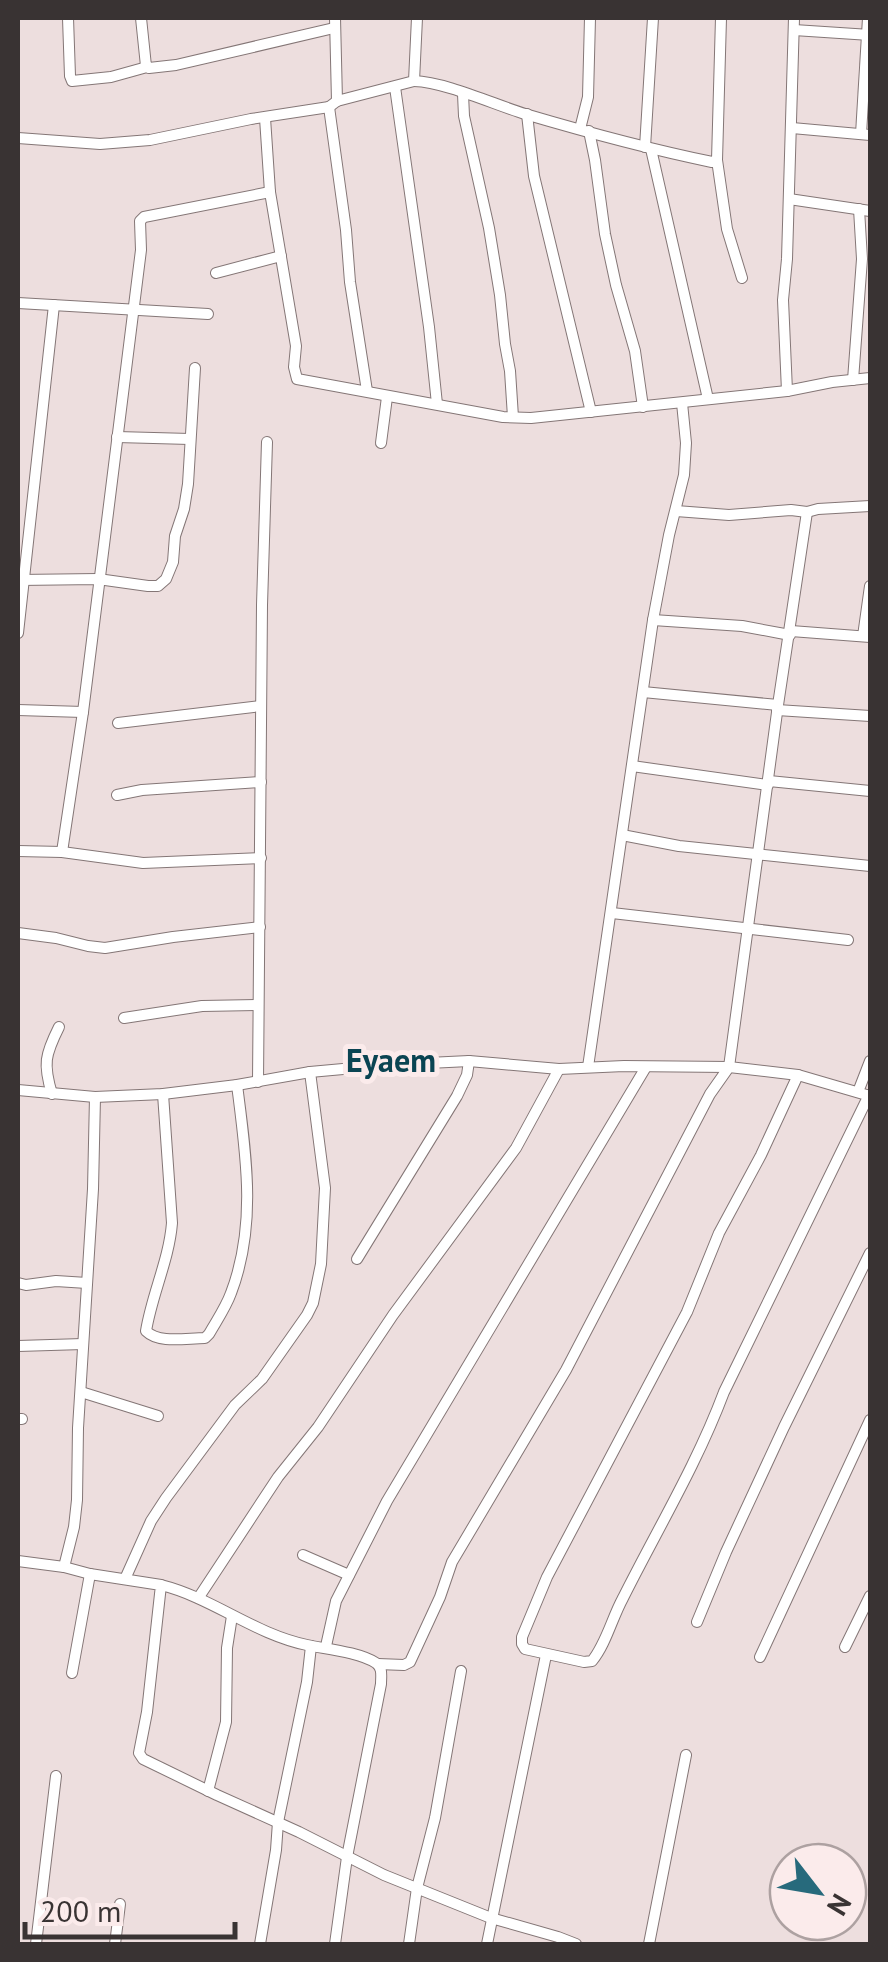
<svg xmlns="http://www.w3.org/2000/svg" width="888" height="1962" viewBox="0 0 888 1962" font-family="'PT Sans',sans-serif">
<style>
.lines{fill:none;stroke-linecap:round;stroke-linejoin:round}
.minor-casing{stroke:#847676;stroke-width:12}
.minor{stroke:#fff;stroke-width:10}
.labels{text-anchor:middle;dominant-baseline:central;stroke-width:10;stroke-linejoin:round;paint-order:stroke}
.quarter-label{font-size:32px;font-weight:bold;fill:#0a4452;stroke:#fbebeb}
</style>
<rect width="100%" height="100%" fill="#eddede"/>
<g class="lines">
<defs>
<g id="minor">
<polyline points="68,18 70,76 72,81 111,77 147,67"/>
<polyline points="141,18 146,66 149,68 176,65 334,28"/>
<polyline points="335,18 337,101"/>
<polyline points="721,18 717,160 727,229 742,278"/>
<polyline points="794,30 870,35"/>
<path d="M414,81C445,82 493,104 525,114C586,132 649,149 712,162L717,160"/>
<polyline points="395,87 429,327 437,404"/>
<polyline points="463,94 464,116 489,228 500,295 505,344 510,371 513,417"/>
<polyline points="329,107 346,230 350,282 367,391"/>
<polyline points="527,114 534,176 591,412"/>
<polyline points="265,118 270,192 296,346 294,367 297,379 503,417 531,418 787,391 832,382 870,378"/>
<polyline points="792,128 870,135"/>
<polyline points="580,129 588,97 590,18"/>
<polyline points="589,131 595,160 605,234 616,285 635,351 643,407"/>
<polyline points="861,134 868,18"/>
<polyline points="18,138 100,144 150,140 251,119 329,107 337,101 414,81 417,18"/>
<polyline points="645,147 653,18"/>
<polyline points="651,149 708,399"/>
<polyline points="789,199 870,211"/>
<polyline points="216,273 281,256"/>
<polyline points="18,303 208,314"/>
<polyline points="853,380 862,259 859,209"/>
<polyline points="787,391 783,300 787,259 794,18"/>
<polyline points="117,437 190,439"/>
<polyline points="381,443 387,397"/>
<polyline points="676,511 729,515 791,510 807,512 818,509 870,506"/>
<polyline points="18,580 98,579 148,586 158,586 166,579 173,562 175,536 184,509 188,484 195,368"/>
<polyline points="653,620 742,626 790,635"/>
<polyline points="791,631 870,637"/>
<polyline points="18,633 54,305"/>
<polyline points="863,636 870,586"/>
<polyline points="643,692 778,705"/>
<polyline points="18,710 83,712"/>
<polyline points="777,710 870,716"/>
<polyline points="118,723 261,706"/>
<polyline points="632,766 768,785"/>
<polyline points="769,781 870,791"/>
<polyline points="117,795 142,790 261,782"/>
<polyline points="622,835 679,846 870,866"/>
<polyline points="18,851 62,852 143,863 261,858"/>
<polyline points="62,852 83,712 141,250 140,221 144,217 270,192"/>
<polyline points="612,913 848,940"/>
<polyline points="18,933 56,938 88,946 105,948 173,937 260,927"/>
<polyline points="124,1018 202,1006 258,1005"/>
<polyline points="588,1067 653,620 669,535 684,475 686,443 682,403"/>
<path d="M798,1075L761,1155L719,1233L687,1312L547,1577L522,1637V1644L525,1649L584,1662L592,1661C606,1644 612,1618 623,1598C657,1530 697,1464 724,1392L869,1095"/>
<polyline points="258,1082 262,605 267,442"/>
<polyline points="18,1090 95,1097 163,1094 237,1085 310,1072 387,1065 469,1061 559,1069 624,1066 729,1067 798,1075 870,1096"/>
<polyline points="858,1092 870,1061"/>
<path d="M52,1094C43,1064 45,1055 59,1027"/>
<path d="M163,1094L172,1223C169,1260 152,1294 146,1331C159,1344 186,1338 205,1338L209,1334C217,1320 226,1307 231,1293C257,1225 246,1155 237,1085"/>
<polyline points="357,1259 457,1096 467,1075 469,1061"/>
<polyline points="18,1283 26,1285 56,1281 87,1283"/>
<polyline points="18,1346 83,1344"/>
<polyline points="81,1392 158,1416"/>
<polyline points="18,1419 22,1419"/>
<polyline points="303,1555 349,1575"/>
<polyline points="18,1561 64,1567 90,1574 161,1585 147,1712 139,1753 143,1759 217,1795 299,1832 384,1875 491,1918 558,1937 576,1944"/>
<polyline points="64,1567 74,1527 77,1500 78,1428 93,1189 95,1097"/>
<polyline points="125,1579 151,1521 166,1498 235,1405 262,1379 307,1315 313,1303 321,1264 325,1188 310,1072"/>
<path d="M161,1585C213,1598 254,1634 307,1645C326,1649 359,1652 376,1663C383,1668 381,1676 381,1684L347,1857L335,1944"/>
<polyline points="199,1597 278,1477 318,1427 393,1315 516,1148 559,1069"/>
<polyline points="697,1622 726,1552 784,1427 870,1253"/>
<polyline points="326,1646 336,1601 387,1501 646,1067"/>
<polyline points="845,1647 870,1596"/>
<polyline points="760,1657 870,1420"/>
<polyline points="378,1664 404,1665 410,1662 440,1597 452,1562 566,1370 710,1094 729,1067 778,705 807,512"/>
<polyline points="72,1673 90,1574"/>
<polyline points="208,1791 226,1722 227,1648 232,1616"/>
<polyline points="36,1944 56,1776"/>
<polyline points="115,1944 120,1904"/>
<polyline points="260,1944 276,1850 278,1822 307,1682 311,1646"/>
<polyline points="409,1944 417,1888 435,1818 461,1671"/>
<polyline points="487,1944 546,1655"/>
<polyline points="649,1944 686,1755"/>
</g>
</defs>
<use href="#minor" class="minor-casing"/>
<use href="#minor" class="minor"/>
</g>
<g class="labels">
<g class="quarter-label">
<text x="391" y="1060">Eyaem</text>
</g>
</g>
<rect width="888" height="1962" fill="none" stroke="#393333" stroke-width="40"/>
<g transform="translate(818 1892) rotate(121)"><circle r="48" fill="#fbebeb" stroke="#ada1a1" stroke-width="2.5"/>
<path d="M0-8L18 38L0 25L-18 38Z" fill="#276a7c"/>
<text y="-15" font-size="28" font-weight="bold" text-anchor="middle" fill="#393333">N</text>
</g>
<path d="M25 1922v15h210v-15" fill="none" stroke="#393333" stroke-width="5"/>
<text x="40" y="1922" font-size="30" fill="#393333" stroke="#fbebeb" stroke-width="8" paint-order="stroke">200 m</text>
</svg>
